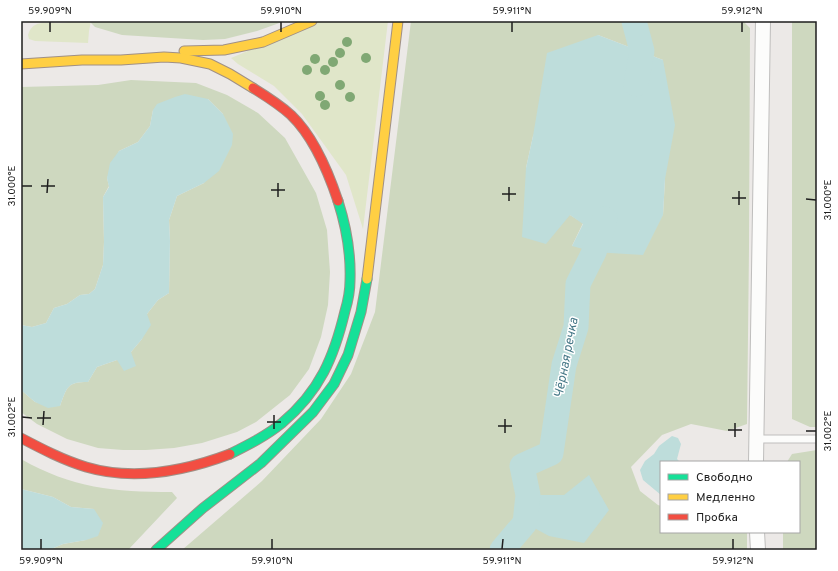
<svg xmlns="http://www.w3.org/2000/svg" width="838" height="571" viewBox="0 0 838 571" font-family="Overpass,sans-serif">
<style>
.grass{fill:#e0e6c9}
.forest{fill:#ced8bf;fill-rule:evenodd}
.water{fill:#bedddb}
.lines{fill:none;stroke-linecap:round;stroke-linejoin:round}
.river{stroke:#bedddb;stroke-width:25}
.lane-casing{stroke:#bfbebd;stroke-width:9}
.street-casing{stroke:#bfbebd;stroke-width:16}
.fast-casing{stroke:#a09086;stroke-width:11}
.slow-casing{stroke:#a09086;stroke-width:11}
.jam-casing{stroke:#a09086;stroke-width:11}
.lane{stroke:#fcfcfb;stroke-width:7}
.street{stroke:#fcfcfb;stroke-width:14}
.fast{stroke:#16e098;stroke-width:9}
.slow{stroke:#ffcf43;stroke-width:9}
.jam{stroke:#f24e42;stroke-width:9}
.tree{fill:#80a874}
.ticks{fill:none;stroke:#1e1e1e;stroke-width:1.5}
.labels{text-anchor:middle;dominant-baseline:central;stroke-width:3;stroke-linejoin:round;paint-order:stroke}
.water-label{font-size:13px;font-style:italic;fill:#467887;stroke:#fff}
.neatline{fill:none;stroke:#1e1e1e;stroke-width:1.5}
.ticks-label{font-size:10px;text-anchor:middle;fill:#1e1e1e}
</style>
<rect width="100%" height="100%" fill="#ece9e7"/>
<g class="grass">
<path d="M72,21H91L89,31L88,43L35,41L29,39L28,35C34,14 56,28 72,21Z"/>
<polygon points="320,21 388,21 363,229 346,175 302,114 274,86 238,64 231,58"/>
</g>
<g class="forest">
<polygon points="91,21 285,21 257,31 225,39 203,40 122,35 95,27 91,23"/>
<path d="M411,21H743L750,28L749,248L747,424L727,431L691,424L662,435L631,467L640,491L658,505L661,506V532H747V550H182L262,481L321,419L351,374L375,312ZM598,35L663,60L665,179L663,215L572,246L583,223L570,215L526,168L533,136ZM528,495H564L514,517Z"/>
<polygon points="792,21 817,21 817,427 810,427 792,419"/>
<path d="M131,80L196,83L227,95L258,113L285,138L316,193L327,230L330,272L328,305L321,337L309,369L290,395L256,422L237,432L202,443L174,448L146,450H123L98,448L67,439L37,424L21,412V390L35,402L60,406C67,387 67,382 88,382L97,367L117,360L131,352L142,339L147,314L158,300L169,293L170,241L169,220L177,196L204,183L223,114L208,99L153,110L150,126L138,142L119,151L107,178L109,186L103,197L104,242L103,265L95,289L89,294L80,295L67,304L54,308L46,323L32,327L21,325V87L98,85Z"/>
<polygon points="817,450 817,550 783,550 783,532 799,532 799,462 787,462 792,454"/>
<path d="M21,459C72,488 114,492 172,492L177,498L128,550H49L63,544L86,540L94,509L71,507L53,497L21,489Z"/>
</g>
<g class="water">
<polygon points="598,35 663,60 675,125 665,179 663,215 643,255 594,252 572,246 583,224 570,215 546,244 522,237 526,168 533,136 547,53"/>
<path d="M185,94L208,99L223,114L233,134L232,145L219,171L204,183L177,196L169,220L170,241L169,293L158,300L147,314L151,325L142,339L131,352L136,366L124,371L117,360L97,367L88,382C67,382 67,387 60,406L48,408L35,402L21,390V325L32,327L46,323L54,308L67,304L80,295L89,294L95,289L103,265L104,242L103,197L109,187L107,178L110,163L119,151L138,142L150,126L153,110L157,104L175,97Z"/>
<polygon points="672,436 678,438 681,444 677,459 680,462 661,462 661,495 643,480 640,470 645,461 654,454 659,446"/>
<polygon points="589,475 609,510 584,543 549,536 514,517 528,495 564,495"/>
<polygon points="21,489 53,497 71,507 94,509 103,523 98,536 86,540 63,544 49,550 21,550"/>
</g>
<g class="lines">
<g class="river">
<polyline points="634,21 642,51 636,84"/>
<polyline points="502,550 525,523 528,495 522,466 551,453 564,365 576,327 578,284 594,252 605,219"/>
</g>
<defs>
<polyline id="lane" points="756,439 817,439"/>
<g id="street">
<polyline points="756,462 763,21"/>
<polyline points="757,532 758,550"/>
</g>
<g id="fast">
<path d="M230,454C248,445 266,436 282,423C320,391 334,357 345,311C348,301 350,292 350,281C351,255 346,226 338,201"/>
<polyline points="156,550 203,508 261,463 313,412 334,384 348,355 361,312 367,279"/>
</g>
<g id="slow">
<polyline points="184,51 224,50 263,42 312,21"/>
<polyline points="21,64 82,60 121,60 164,57 181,58 210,64 230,74 253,88"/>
<polyline points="367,279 398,21"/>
</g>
<g id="jam">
<path d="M253,88C266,96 280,105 291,115C314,137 328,171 338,201"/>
<path d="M21,438C42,449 63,460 86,467C133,481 185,471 230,454"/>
</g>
</defs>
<use href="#lane" class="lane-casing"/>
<use href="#street" class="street-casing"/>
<use href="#fast" class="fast-casing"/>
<use href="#slow" class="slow-casing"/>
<use href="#jam" class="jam-casing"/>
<use href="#lane" class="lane"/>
<use href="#street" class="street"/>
<use href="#fast" class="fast"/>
<use href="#slow" class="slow"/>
<use href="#jam" class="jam"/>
</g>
<g class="tree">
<circle cx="347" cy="42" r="5"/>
<circle cx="340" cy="53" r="5"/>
<circle cx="366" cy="58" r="5"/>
<circle cx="315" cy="59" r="5"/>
<circle cx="333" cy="62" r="5"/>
<circle cx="307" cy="70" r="5"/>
<circle cx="325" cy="70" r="5"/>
<circle cx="340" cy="85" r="5"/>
<circle cx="320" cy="96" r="5"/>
<circle cx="350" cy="97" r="5"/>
<circle cx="325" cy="105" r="5"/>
</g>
<path class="ticks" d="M50,32V22M281,32V22M512,32V22M742,32V22M22,186H32M41,186H55M271,190H285M47,193L48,179M502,194H516M278,197V183M732,198H746M806,199L816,200M509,201V187M739,205V191M22,417L32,418M37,418H51M267,422H281M43,425L44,411M498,426H512M274,429V415M728,430H742M806,431H816M505,433V419M735,437V423M41,549V539M272,549V539M502,549L503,539M733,549V539"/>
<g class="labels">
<g class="water-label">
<text transform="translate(567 358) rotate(-79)">Чёрная речка</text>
</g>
</g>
<rect width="838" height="571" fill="none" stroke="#ffffff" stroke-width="44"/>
<rect x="660" y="461" width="140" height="72" fill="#ffffff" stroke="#a5a5a5"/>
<rect x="668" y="474" width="20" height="6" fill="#16e098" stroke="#a5a5a5"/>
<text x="696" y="481" font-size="12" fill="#1e1e1e">Свободно</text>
<rect x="668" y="494" width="20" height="6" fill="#ffcf43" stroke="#a5a5a5"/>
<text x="696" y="501" font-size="12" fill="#1e1e1e">Медленно</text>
<rect x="668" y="514" width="20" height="6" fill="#f24e42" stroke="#a5a5a5"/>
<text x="696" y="521" font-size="12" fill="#1e1e1e">Пробка</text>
<rect x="22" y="22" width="794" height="527" class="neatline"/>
<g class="ticks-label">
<text x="50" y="14">59.909°N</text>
<text x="281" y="14">59.910°N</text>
<text x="512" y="14">59.911°N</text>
<text x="742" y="14">59.912°N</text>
<text transform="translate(11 186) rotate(-90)" y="4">31.000°E</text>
<text transform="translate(827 200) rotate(-90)" y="4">31.000°E</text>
<text transform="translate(11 417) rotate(-90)" y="4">31.002°E</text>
<text transform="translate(827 431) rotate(-90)" y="4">31.002°E</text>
<text x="41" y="564">59.909°N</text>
<text x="272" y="564">59.910°N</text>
<text x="502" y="564">59.911°N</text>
<text x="733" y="564">59.912°N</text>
</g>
</svg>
